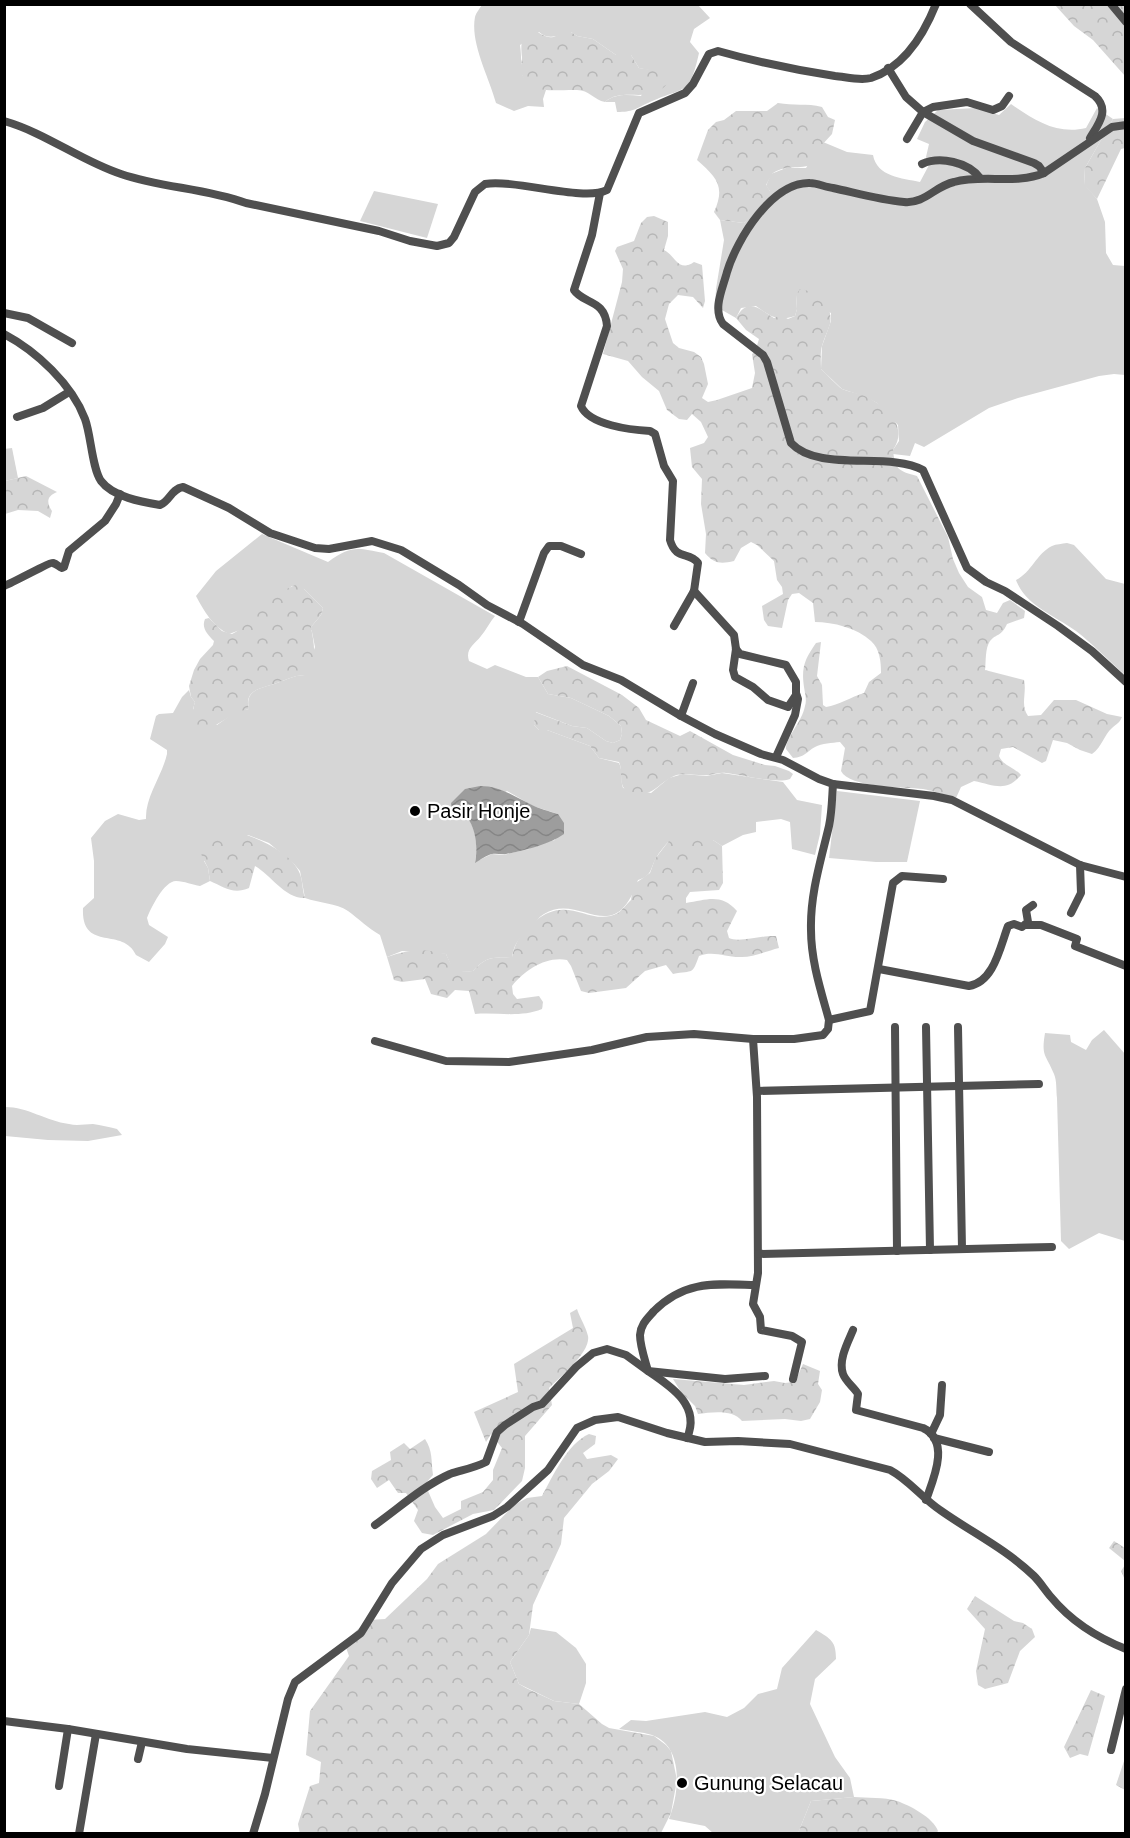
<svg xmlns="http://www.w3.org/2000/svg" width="1130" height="1838" viewBox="0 0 1130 1838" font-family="Arial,sans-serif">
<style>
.green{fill:#d6d6d6;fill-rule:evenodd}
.forest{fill:url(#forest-crowns)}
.water{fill:url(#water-waves)}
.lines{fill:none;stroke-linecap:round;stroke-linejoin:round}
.street{stroke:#4f4f4f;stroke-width:8}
.poi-dot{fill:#000;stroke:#fff;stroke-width:2}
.labels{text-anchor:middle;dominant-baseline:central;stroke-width:4.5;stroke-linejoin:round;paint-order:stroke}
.poi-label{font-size:20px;fill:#000;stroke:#fff;text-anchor:start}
</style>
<defs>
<pattern id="forest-crowns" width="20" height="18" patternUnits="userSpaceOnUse" patternTransform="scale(1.5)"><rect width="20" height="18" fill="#d6d6d6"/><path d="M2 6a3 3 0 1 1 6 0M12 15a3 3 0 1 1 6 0" fill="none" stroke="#b6b6b6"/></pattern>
<pattern id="water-waves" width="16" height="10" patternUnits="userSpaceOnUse" patternTransform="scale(1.5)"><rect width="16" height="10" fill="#9d9d9d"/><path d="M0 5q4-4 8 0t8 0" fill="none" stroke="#858585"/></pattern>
</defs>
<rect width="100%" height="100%" fill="#fff"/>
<g class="green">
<path d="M482,5H698L710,18L694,29L690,42L699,53C689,98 684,86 648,103C635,109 633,112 617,112L615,102H605C616,93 628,95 641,96L654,71L639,68L631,55H616L593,39L577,36L571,32C559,35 549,41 539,32L520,45C524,72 513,80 546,90L543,99L544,107L528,106L514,111L496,103C489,77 470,43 475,17C476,13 480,8 482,5Z"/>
<path d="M1011,104C1034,120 1057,135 1086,128L1097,108L1113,119L1085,168L1084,184L1097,199L1105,222L1106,253L1113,265L1125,266V375L1114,374L1099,376L1018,398L989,408L924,447L915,443L910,456L893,454V450L899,441L898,425L877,403L866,397L842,389L821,369L822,346L831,321V313L796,295L797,309L795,316C777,322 770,316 756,306L741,308L736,318L715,306L716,289L724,240L720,220L744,223L770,191L766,186L771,174L786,168H806L823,142L847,152L873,155C877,177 902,178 920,182L929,165L926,157L929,144L917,139L925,122L938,110L976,108L999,115Z"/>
<polygon points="374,191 438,204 427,238 360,221"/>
<polygon points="12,448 18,478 5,481 4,449"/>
<path d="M262,534L328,562C352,545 357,548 384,553L495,616C490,622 486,630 481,636C474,645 465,649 469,661L487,669L495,665L526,677H538L548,694L571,698L609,716L621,726L622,734L620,740L613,743L606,741L587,728L572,726L536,712L534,725L539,730H547L590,746L599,758L619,763C623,771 620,779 623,788L651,793L669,778L683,774L706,776L722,773L783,782L797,800L822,805L820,834L815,855L792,849L790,822L781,819L756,822V832L743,835L722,846L713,840L668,842C664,847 659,852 656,858C650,869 652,876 638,880C614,951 580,891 544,914C539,917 535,922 531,927C520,938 515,941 512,957C492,958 487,956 473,971L458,972L452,968L446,954L402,951L387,957L380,935C368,928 359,919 348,911C336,903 319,903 305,898L300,871L294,864L269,843L248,835L204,861L208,868L210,881L200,886C193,885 184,881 176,881C164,881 151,908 147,918L149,925L168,937L165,944L149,962L136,955C123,926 81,953 83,908L94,898V861L91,838L105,821L118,814L139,820L146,819C145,797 162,776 167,754V750L150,739L156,716L159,714L173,713L182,697L189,690L191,697L195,702L193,709L217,725L235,712L249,709C244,689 263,688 277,683C289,679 291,676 305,675L315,647L311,627L321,615L323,608L304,589L292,586L265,605L243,629L229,634C213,627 204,611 196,596L216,571ZM507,791L533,806L558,814L555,840L536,845L529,849L503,855L492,854L475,862C478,848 476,828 467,816Z"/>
<path d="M1067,543L1074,545L1106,579L1125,584V675C1109,661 1093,644 1076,631C1055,616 1025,605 1016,580C1032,572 1036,554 1052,546C1056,544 1062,544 1067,543Z"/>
<polygon points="837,791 920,801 907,862 876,862 829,858"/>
<path d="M1104,1030L1125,1054V1241L1099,1233L1069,1249L1061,1241L1057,1098C1056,1090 1057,1081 1054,1074C1046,1054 1041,1057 1045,1033L1070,1035L1071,1042L1086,1050L1092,1040Z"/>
<path d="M5,1107C28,1107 46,1121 69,1124C77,1126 85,1124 93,1124C101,1125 109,1127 117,1129L122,1135L88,1141L48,1140L5,1136Z"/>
<polygon points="531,1628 556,1632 576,1648 586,1664 586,1683 579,1704 554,1701 519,1684 510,1662 529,1635"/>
<path d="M816,1630C831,1639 836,1641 836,1659L815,1679L810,1704L835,1757L850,1778L854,1797L811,1801L798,1833H713L705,1826L669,1819C679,1794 685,1747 652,1735C642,1732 630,1731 619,1729L631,1720L646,1721L705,1712L727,1717L744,1708L758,1694L777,1689L782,1668Z"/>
</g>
<g class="forest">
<polygon points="1055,5 1125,5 1125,76 1093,40 1074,26"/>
<path d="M532,29C546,36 550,43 564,30L571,32L577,36L593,39L616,55H631L639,68L661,71L665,77L667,84C650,105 623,86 605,102C594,100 589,90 577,90C560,89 529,96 522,75C519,69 522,63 522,57C521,44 520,37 532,29Z"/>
<path d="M778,103C793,106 807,103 822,107L828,117L835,120L832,134L821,146L814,164C800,170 784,164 772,174L766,185L770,191V195L744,223L720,220L714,212C726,186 716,177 697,160L708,130L716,122L724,120L736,111H767Z"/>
<polygon points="1125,118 1125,148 1121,149 1097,199 1084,185 1085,168 1113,119"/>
<path d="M654,216L668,222V236L664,250C676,256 678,273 694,262L702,265L705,301L703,308L693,297L678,295L669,304L665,319L673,343L679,348L694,352L701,357L704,364L708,384L702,398L708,402L717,400L752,388L755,373L752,354L755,352L759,339L746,330L736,318C748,297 758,308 774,318L781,315L788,319L795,316L797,309L796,295L800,289C817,292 834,304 830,324C828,331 824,338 822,346C820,352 821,362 821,369C828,375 835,384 842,389C849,392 858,393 865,396C887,407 909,426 893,450C895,470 899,471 917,476L948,537L953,559L959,573L968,587L982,597L986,610L997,613L1003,603L1010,600L1025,611L1024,618L1007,624C1001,637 997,633 990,641C985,648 986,661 985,670L1024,680C1027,693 1020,705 1028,716L1041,715L1054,700H1076L1107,714L1122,717C1119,724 1117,723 1112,728C1104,735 1102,747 1092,754L1080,750L1067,743L1053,740L1046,761L1042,763L1013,747L1001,749L999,756C1003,766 1014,767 1021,775C1006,793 994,785 974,781L961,787L956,798C945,795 934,791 923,789C905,787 849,788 841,771L845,748L840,742C832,743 822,743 815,747C806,752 805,757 793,758L786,749C786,737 802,722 805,706C807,700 805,694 804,687C801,667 805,659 816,643L821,642L817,676L822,685L823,705L826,707C839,705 851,697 864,693L869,682L881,673C881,662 880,649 871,641C857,628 833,622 815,622L813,603L799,593L792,594L788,600L782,628L768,626L764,620L762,606L783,594L782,587L777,580L774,561L757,545L751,542L741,548L734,561C721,564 714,564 705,553L706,534L701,504L702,479L692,467L690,448L704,443L708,437L701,422L692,414L687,420L679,419L667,410L659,391L642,377L628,361L603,354L622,282L623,269L615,251L617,247L634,241L641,223L647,217Z"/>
<path d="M26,476L57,492C47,496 46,502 52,511L50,518L38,511L18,510L5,514V481Z"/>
<path d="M301,583L304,589L323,608L321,615L311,627C314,644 318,661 306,675C291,676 289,679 277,683C264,688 243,689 249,709C230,713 222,724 203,731C193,723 191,714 195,702L191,697L189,686L194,670L200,659L213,645L214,641C208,635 201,628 205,619L209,618L222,631L232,634C246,627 253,616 264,605C274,596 288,587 301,583Z"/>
<path d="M567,666L622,695L639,708L646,720L680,736L690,731L733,755L765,765L775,766L789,771L793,774L790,779C776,784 743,775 726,773C720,772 714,775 708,775C700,776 693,774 685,774C661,774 657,800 632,793C616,789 624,773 619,762L599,758L590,746L547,730H539L534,725L535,712L572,726L587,728L606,741L613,743L620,740L622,734L621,726L609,716L571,698L548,694L538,677L547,671Z"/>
<path d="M241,833C260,839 293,854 300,874C303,882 302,890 305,898C285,899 271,875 255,866L249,888C233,895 224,887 210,881L208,868L201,854C209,837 225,836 241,833Z"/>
<path d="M675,838L713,840L722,846L723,883L719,890L690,892L686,898V903C707,900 721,893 737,911L727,931L729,938C739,943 762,935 776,936L779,948C767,951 753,957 742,957C727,958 714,950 699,956C692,975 694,970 673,974L666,965L645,971L626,988L589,993L581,991L571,966L567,960C546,956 525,970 512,986L513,994L517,999L539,996L543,1002L542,1009C520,1018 497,1012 475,1014L469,991L455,990L447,998L431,994L425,979L402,982L394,980L387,957C410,949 422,948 446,954C454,971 454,972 473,971C487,956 492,958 512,957C516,940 521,934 534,922C568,892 590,928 618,913C622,910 627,904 631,900L633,885L650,873L655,859L668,842Z"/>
<path d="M577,1309C580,1318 586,1327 588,1336C591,1352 560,1377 549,1388L552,1405L525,1436V1468L522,1481L494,1510L473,1514L433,1535L422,1533L414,1521L418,1510L406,1493H398L389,1480L377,1488L371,1479L372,1471L391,1460L390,1452L404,1443L410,1449L425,1439C433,1451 431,1461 433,1475L425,1484L435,1507L443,1518L461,1509V1501L483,1492L493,1480V1470L502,1448L491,1434L486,1442L474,1412L518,1392L514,1364L573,1328L570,1313Z"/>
<path d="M803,1364L820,1371L818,1384L822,1390L820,1402L810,1419L801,1421L785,1419L742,1421C733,1409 712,1412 698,1414L695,1406L681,1392L673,1379L744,1385L774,1381L785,1383L795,1382Z"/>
<path d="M589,1434L596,1436L595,1444L583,1453L587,1459L611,1455L618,1459L609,1471L592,1484L564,1518L561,1544L533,1605L529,1635L510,1662L519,1684L526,1688L554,1701L579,1704L602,1724L609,1728L654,1736L666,1745L671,1751L677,1780L671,1813L661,1833L360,1834C345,1830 318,1834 300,1834L298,1824L310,1786L319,1783L321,1762L306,1755L310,1711L349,1656L344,1642L368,1620L385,1619L427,1579L438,1564L486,1534L514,1505L527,1498L542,1496C553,1476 567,1444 589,1434Z"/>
<polygon points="1114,1541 1125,1548 1125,1580 1121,1571 1125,1565 1125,1561 1109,1548"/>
<polygon points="975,1596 1014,1621 1023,1623 1032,1629 1035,1637 1020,1651 1008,1683 985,1689 978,1685 976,1671 985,1629 967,1609"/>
<polygon points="1091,1690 1105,1696 1088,1756 1080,1754 1070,1758 1064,1747"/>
<polygon points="1125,1758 1126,1790 1125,1790 1116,1785"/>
<path d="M854,1797C867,1798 884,1797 897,1801C909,1805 934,1818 938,1831L936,1834L798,1833L811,1801Z"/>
</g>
<path class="water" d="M480,786C500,786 513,796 530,804C539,809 549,811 558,814L564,823V834C550,844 524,851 506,854C501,855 497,853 492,854C487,855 480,860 475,863C478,848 476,829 467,817L453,814L451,803L465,789Z"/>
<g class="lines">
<g class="street">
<path d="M970,4L1011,42L1095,96C1110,110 1099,123 1090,138"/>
<polyline points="1111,4 1126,22"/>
<polyline points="888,68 906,97 923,112 973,141 1034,163 1039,166 1044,173"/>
<path d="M4,121C46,133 81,161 121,174C162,188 205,188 246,203L379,231L410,241L437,246L449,243L454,237L475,192L485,184C516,179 584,202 607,190L639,113L685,93L693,84L709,54L718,51C757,62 795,70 835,76C846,77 860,81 871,78C904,67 924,34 936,4"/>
<path d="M1126,125L1112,127L1044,173C1016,185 983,174 954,182C935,186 925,204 904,202C880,200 856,193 833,188C825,187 817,183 810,183C772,182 737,239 727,272C723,288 712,309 723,324L763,355L767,362L791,443C819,473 889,451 923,470L967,568L986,582L1005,591L1058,626L1092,651L1126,682"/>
<polyline points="907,139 923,112 933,107 967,102 993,110 1002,106 1009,96"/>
<path d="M922,164C940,156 968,162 980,178"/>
<path d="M600,193L592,235L574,290C583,304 605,299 607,326L581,406C589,425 631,430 650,431L655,434L664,466L673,481L670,540C676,561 689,551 698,563L694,591L674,626"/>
<polyline points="4,313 28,318 72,343"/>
<path d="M4,334C36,351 72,384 85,419C91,435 92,468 101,481C113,497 142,502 160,505C170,501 171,489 183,487L229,508L270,533L315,548L329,549L372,541L401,550L459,585L487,605L523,624L583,665L621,680L681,716L715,734L761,754L783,760L819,779L833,784L934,796L952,800L1080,865L1126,877"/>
<polyline points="17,417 43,408 69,392"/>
<path d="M4,586C12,583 50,562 53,563C57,564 59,567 62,568L64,567L69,551L105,521L116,504L120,494"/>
<polyline points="694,591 734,635 736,649 733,670 735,677 753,687 768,700 788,707 796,695"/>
<polyline points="519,622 544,553 549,546 561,546 581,554"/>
<polyline points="736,649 740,654 786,665 796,682 796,693 798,699 795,715 776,757"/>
<polyline points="681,716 693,683"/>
<polyline points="1071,913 1081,893 1080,865"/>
<polyline points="1025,925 1041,925 1077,939 1075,946 1126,966"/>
<path d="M879,969L969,986C994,982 1000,947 1008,926L1014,924L1022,927L1028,922L1026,910L1033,905"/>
<polyline points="829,1020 870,1011 893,883 902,876 943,879"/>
<polyline points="895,1027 897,1251"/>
<polyline points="926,1027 930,1250"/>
<polyline points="958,1027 962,1249"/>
<polyline points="753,1039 757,1097 758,1273 753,1304 760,1317 761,1330 792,1336 802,1342 793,1379"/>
<path d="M375,1041L446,1061L509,1062L592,1050L647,1037L694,1034L753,1039H794L823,1035L828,1029L829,1020C821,991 811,961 811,930C810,894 821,860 829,826C832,812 832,798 833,784"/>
<polyline points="757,1091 1039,1084"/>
<polyline points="758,1254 1052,1247"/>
<path d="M853,1330C848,1342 838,1360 843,1374C846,1382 854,1387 858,1394L856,1410L923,1428C951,1441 933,1480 926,1500"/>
<polyline points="931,1434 940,1415 942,1385"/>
<path d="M687,1438C701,1406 672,1387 648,1371C645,1360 640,1346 640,1335C641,1324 647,1319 654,1311C685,1280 715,1284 755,1285"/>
<polyline points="934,1438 989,1452"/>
<path d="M375,1525C399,1508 423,1486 450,1474C462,1470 474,1468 486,1462L497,1432L505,1425L533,1407L542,1404L576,1367L593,1353L607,1349L626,1355L648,1371L725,1379L765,1376"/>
<polyline points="4,1721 68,1729 187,1749 273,1758"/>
<polyline points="1111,1750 1126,1689"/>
<polyline points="138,1759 142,1742"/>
<polyline points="59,1786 68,1729"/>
<polyline points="79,1834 96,1734"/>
<path d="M253,1834L265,1794L288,1699L295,1682L361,1633L392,1583L421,1549L443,1535L493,1516L507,1507L548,1470L577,1428L595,1420L618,1417L667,1433L705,1442L738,1441L790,1444L890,1470C909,1480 922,1498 940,1510C971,1532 1006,1549 1034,1576C1040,1582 1045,1590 1051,1597C1070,1620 1098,1638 1126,1649"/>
</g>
</g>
<g class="poi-dot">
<circle cx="415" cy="811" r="6"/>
<circle cx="682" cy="1783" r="6"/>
</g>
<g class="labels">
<g class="poi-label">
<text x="427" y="811">Pasir Honje</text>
<text x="694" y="1783">Gunung Selacau</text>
</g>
</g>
<rect width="1130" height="1838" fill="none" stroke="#000000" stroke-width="12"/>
</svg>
